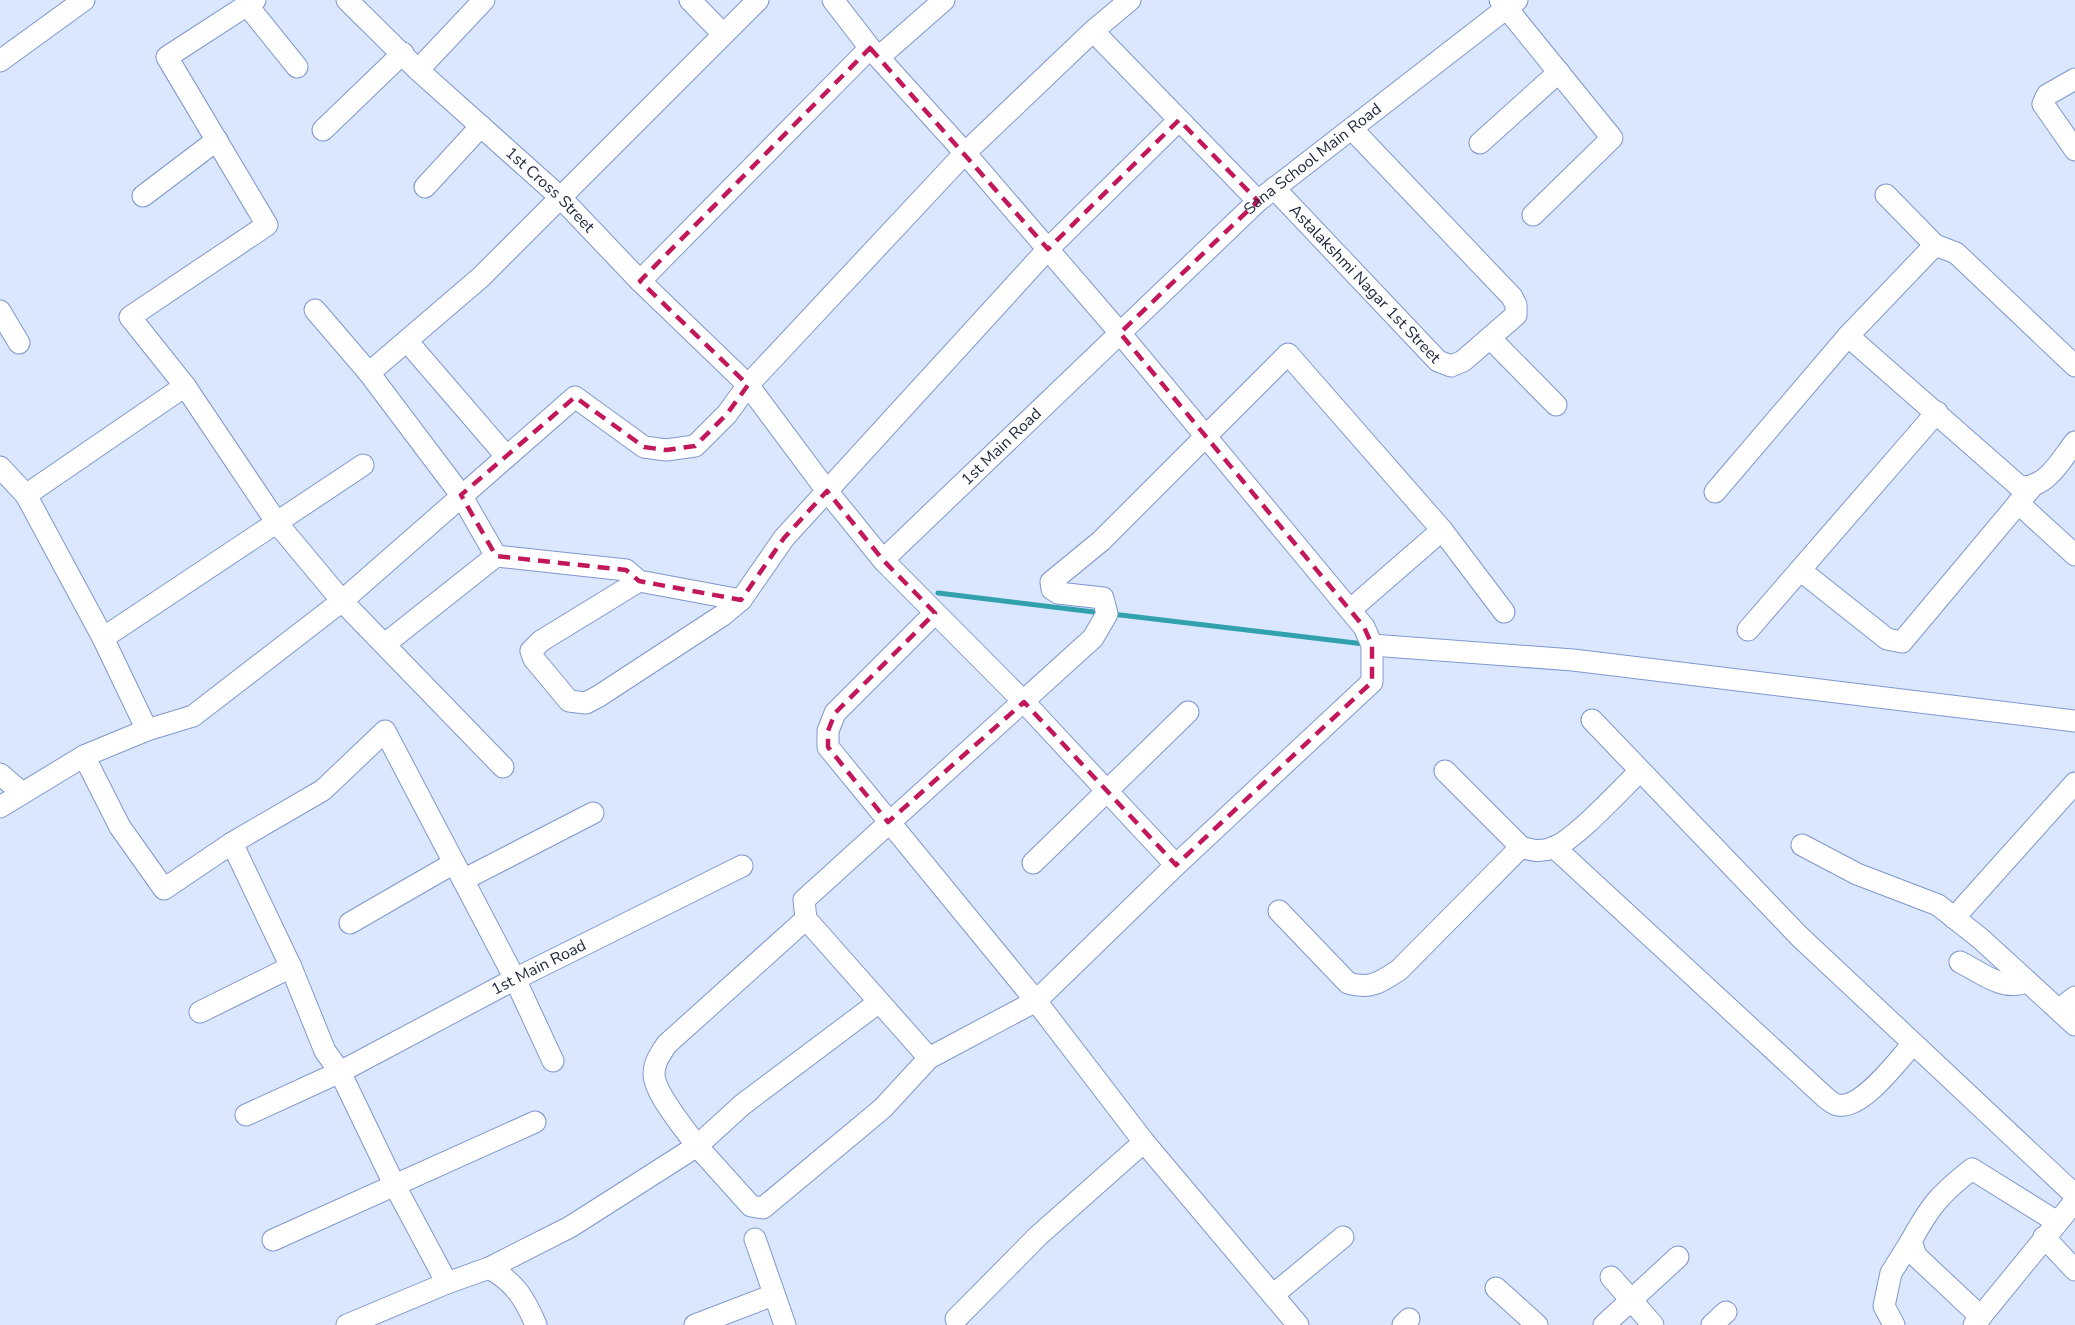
<svg xmlns="http://www.w3.org/2000/svg" width="2075" height="1325" viewBox="0 0 2075 1325" font-family="'Nunito Sans',sans-serif">
<style>
.lines{fill:none;stroke-linecap:round;stroke-linejoin:round}
.stream{stroke:#31a1ad;stroke-width:5}
.minor-casing{stroke:#7e97cf;stroke-width:23}
.minor{stroke:#fff;stroke-width:21}
.marked{fill:none;stroke:#c2185b;stroke-width:4.5;stroke-dasharray:12 8;stroke-linejoin:round}
.labels{text-anchor:middle;dominant-baseline:central;stroke-width:5;stroke-linejoin:round;paint-order:stroke}
.street-label{font-size:16px;fill:#1c253c;stroke:#dbe7ff}
</style>
<rect width="100%" height="100%" fill="#dbe7ff"/>
<g class="lines">
<g class="stream">
<polyline points="938,593 1102,613"/>
<polyline points="1112,614 1364,644"/>
</g>
<defs>
<g id="minor">
<polyline points="255,0 167,57 267,225 130,317 185,386 277,523 342,601 503,767"/>
<path id="s1" d="M347,0L418,70L560,197L640,281L748,385L827,491L883,560L1024,702L1176,865"/>
<polyline points="690,0 723,34"/>
<polyline points="833,0 870,48 965,153 1093,31 1258,201"/>
<polyline points="1500,0 1612,138 1533,215"/>
<polyline points="247,5 297,67"/>
<polyline points="1093,31 1130,0"/>
<polyline points="879,57 944,0"/>
<polyline points="0,61 84,0"/>
<polyline points="418,70 484,0"/>
<polyline points="2075,79 2047,95 2043,104 2075,150"/>
<polyline points="323,130 403,53"/>
<polyline points="1480,143 1559,72"/>
<polyline points="425,187 481,126"/>
<path id="s2" d="M1274,188L1438,361L1451,366L1463,361L1516,315V305L1512,297L1352,129"/>
<polyline points="143,196 217,140"/>
<polyline points="1935,245 1956,253 2075,366"/>
<polyline points="640,281 870,48"/>
<polyline points="315,310 369,373 461,495 496,556"/>
<polyline points="0,311 19,343"/>
<path d="M1848,336L2020,487C2047,488 2060,461 2075,442"/>
<polyline points="1491,339 1556,405"/>
<polyline points="407,341 506,456"/>
<polyline points="369,373 481,277 758,0"/>
<polyline points="0,467 26,495 103,638 147,730"/>
<polyline points="1715,492 1848,336 1935,245 1886,195"/>
<polyline points="26,495 185,386"/>
<polyline points="2018,503 2075,555"/>
<polyline points="1442,530 1504,612"/>
<path id="s3" d="M883,560L1258,201L1517,0"/>
<polyline points="1800,570 1887,639 1902,642 2031,488"/>
<polyline points="639,581 541,641 531,651 534,659 569,701 586,703 599,696 723,615 741,600 784,538 1048,249 1179,120"/>
<polyline points="935,613 835,713 828,731 828,747 1036,1001 1144,1142 1298,1325"/>
<polyline points="1748,630 1937,412"/>
<polyline points="103,638 363,465"/>
<polyline points="385,644 496,556 626,570 639,581 741,600"/>
<polyline points="1372,645 1573,660 2075,721"/>
<polyline points="1592,720 1799,936 2075,1195"/>
<path d="M84,756L120,827L164,889L232,843L291,967L325,1051L340,1072L394,1184L447,1283L489,1268C515,1282 525,1299 536,1325"/>
<polyline points="1445,771 1521,847"/>
<polyline points="0,774 22,793"/>
<polyline points="0,807 84,756 147,730 193,716 342,601 575,397 644,447 666,450 695,446 727,414 748,385 965,153 1120,333 1364,627 1372,645 1372,682 1176,865 1036,1001 929,1058 883,1108 763,1208 751,1206 697,1146 742,1105 879,1002"/>
<polyline points="232,843 323,790 385,731 515,979 553,1061"/>
<polyline points="1802,845 1857,874 1938,905 1981,939 2075,1025"/>
<path d="M1554,847L1826,1098C1829,1100 1834,1105 1838,1105C1862,1110 1898,1060 1913,1044"/>
<polyline points="1033,863 1188,712"/>
<polyline points="463,880 593,813"/>
<path d="M1279,911L1348,983C1370,990 1381,982 1399,970L1521,847C1533,851 1541,852 1553,848C1577,838 1620,790 1640,771"/>
<polyline points="1954,918 2075,783"/>
<polyline points="350,923 454,863"/>
<path d="M1960,962C1980,972 2005,993 2027,981"/>
<polyline points="2059,1010 2075,997"/>
<polyline points="200,1012 291,967"/>
<polyline points="929,1058 806,919 804,900 1093,638 1107,614 1103,598 1058,593 1052,589 1051,582 1101,541 1288,354 1442,530 1350,610"/>
<path id="s4" d="M246,1115L340,1072L515,979L742,866"/>
<polyline points="2044,1237 2075,1270"/>
<polyline points="755,1239 785,1325"/>
<polyline points="273,1240 535,1122"/>
<path d="M489,1268L570,1227L697,1146C685,1129 654,1093 654,1074C654,1062 661,1053 667,1044L806,919"/>
<polyline points="1611,1277 1653,1325"/>
<polyline points="1496,1288 1537,1325"/>
<polyline points="1273,1295 1343,1237"/>
<path d="M1981,1317L1916,1256L1911,1241C1930,1206 1940,1194 1972,1169L2057,1222"/>
<polyline points="956,1319 1038,1236 1144,1142"/>
<polyline points="347,1325 447,1283"/>
<polyline points="695,1325 773,1295"/>
<polyline points="1403,1325 1409,1319"/>
<polyline points="1604,1325 1678,1257"/>
<polyline points="1712,1325 1726,1312"/>
<polyline points="1894,1325 1884,1306 1891,1273 1911,1241"/>
<polyline points="1974,1325 2075,1201"/>
</g>
</defs>
<use href="#minor" class="minor-casing"/>
<use href="#minor" class="minor"/>
</g>
<path class="marked" d="M870,48L1048,249L1179,120L1258,201L1120,333L1364,627L1372,645V682L1176,865L1024,702L888,822L828,747V731L835,713L935,613L883,560L827,491L784,538L741,600L639,581L626,570L496,556L461,495L575,397L644,447L666,450L695,446L727,414L748,385L640,281Z"/>
<g class="labels">
<g class="street-label">
<text stroke="none"><textPath href="#s3" startOffset="588">Sana School Main Road</textPath></text>
<text stroke="none"><textPath href="#s1" startOffset="278">1st Cross Street</textPath></text>
<text stroke="none"><textPath href="#s2" startOffset="132">Astalakshmi Nagar 1st Street</textPath></text>
<text stroke="none"><textPath href="#s3" startOffset="164">1st Main Road</textPath></text>
<text stroke="none"><textPath href="#s4" startOffset="328">1st Main Road</textPath></text>
</g>
</g>
</svg>
